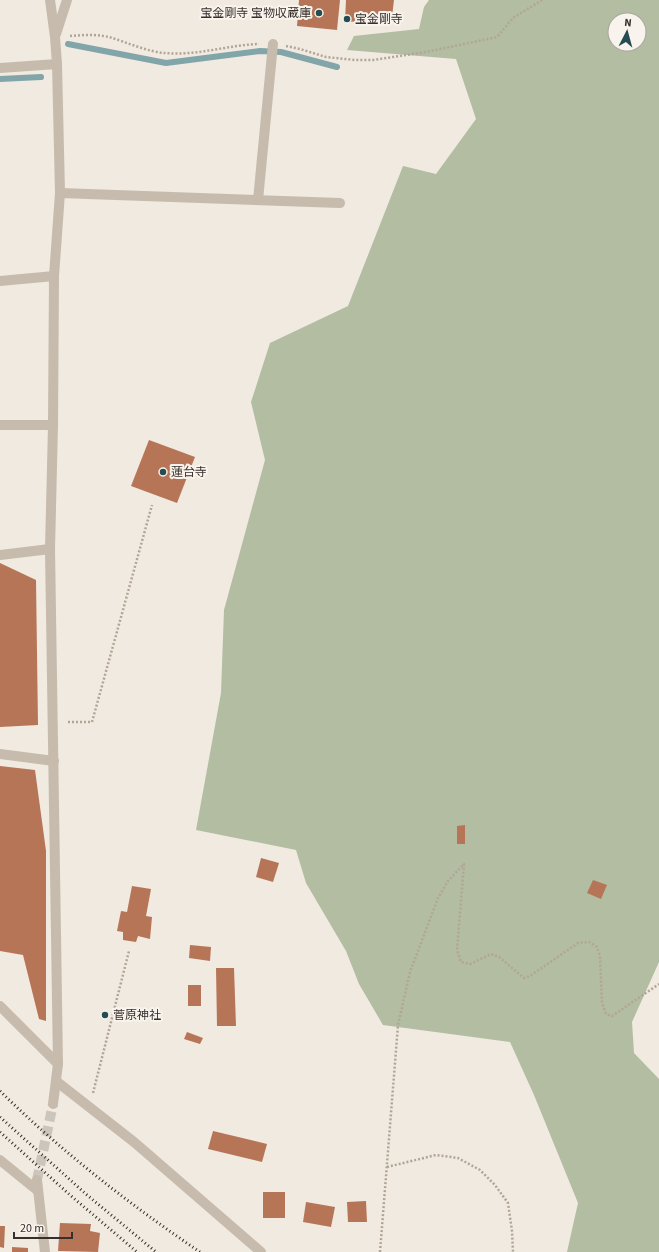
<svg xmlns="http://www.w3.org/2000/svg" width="659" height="1252" viewBox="0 0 659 1252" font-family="'Source Sans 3','Noto Sans JP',sans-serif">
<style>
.green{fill:#b2bda2;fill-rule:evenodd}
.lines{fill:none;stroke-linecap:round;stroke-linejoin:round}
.stream{stroke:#82a5aa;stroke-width:6}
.building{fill:#b77557}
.minor-tunnel{stroke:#cbc5bc;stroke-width:10;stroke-dasharray:10 5;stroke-linecap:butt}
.path{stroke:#b2a597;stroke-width:2.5;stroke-dasharray:2 2;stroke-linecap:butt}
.minor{stroke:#c7bbad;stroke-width:10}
.rail{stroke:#362f2b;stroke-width:3;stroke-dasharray:1 3;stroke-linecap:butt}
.poi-dot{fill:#254c53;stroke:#f8f3ec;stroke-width:1.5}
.labels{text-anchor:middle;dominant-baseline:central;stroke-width:4;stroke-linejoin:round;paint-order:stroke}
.poi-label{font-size:12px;fill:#362f2b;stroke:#f8f3ec;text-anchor:start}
</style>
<rect width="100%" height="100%" fill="#f0eae0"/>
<path class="green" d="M429,0H659V962L632,1022L634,1053L659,1079V1252H567L578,1203L534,1095L510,1042L383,1025L359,984L346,951L306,883L296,850L196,830L221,693L224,610L265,460L251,402L270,343L348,306L403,166L436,174L476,119L456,59L347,50L354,36L419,29L424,7ZM615,20H639V44H615Z"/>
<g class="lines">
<g class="stream">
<polyline points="68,44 166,63 260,51 281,52 337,67"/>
<polyline points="0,79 41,77"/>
</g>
</g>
<g class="building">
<polygon points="299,0 340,0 337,30 297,26"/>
<polygon points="346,0 394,0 391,25 345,21"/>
<polygon points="149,440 195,457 177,503 131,486"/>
<polygon points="0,563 36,580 38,725 0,727"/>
<polygon points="0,766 35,770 46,851 46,1021 39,1019 23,955 0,951"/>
<polygon points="465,825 465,844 457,844 457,826"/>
<polygon points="261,858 279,863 273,882 256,877"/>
<polygon points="593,880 607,885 601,899 587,893"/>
<polygon points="132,886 151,889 146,916 152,917 150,939 138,936 136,942 123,940 123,932 117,931 121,911 127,912"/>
<polygon points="190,945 211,947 210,961 189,958"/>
<polygon points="216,968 234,968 236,1026 217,1026"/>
<rect x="188" y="985" width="13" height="21"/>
<polygon points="187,1032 203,1038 200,1044 184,1039"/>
<polygon points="213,1131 267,1144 262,1162 208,1149"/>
<rect x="263" y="1192" width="22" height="26"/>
<polygon points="366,1201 367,1222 348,1222 347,1202"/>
<polygon points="306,1202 335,1207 331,1227 303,1222"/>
<polygon points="60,1223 91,1224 90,1231 100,1233 98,1252 58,1251"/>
<polygon points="0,1226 5,1226 4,1248 0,1247"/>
<polygon points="12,1247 28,1248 28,1252 12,1252"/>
</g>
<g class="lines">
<polyline class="minor-tunnel" points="37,1180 53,1104"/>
<g class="path">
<path d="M70,36C83,35 96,34 109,37C126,42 148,52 165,53C197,56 228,45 259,44"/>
<polyline points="286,46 300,49 326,57 355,60 373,60 426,52 497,37 513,18 542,0"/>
<polyline points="68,722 92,722 152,505"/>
<polyline points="93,1093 129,951"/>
<polyline points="387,1167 436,1155 458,1158 480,1170 495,1185 508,1203 512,1231 513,1252"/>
<polyline points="380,1252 398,1025 410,972 438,898 448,881 464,864 457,950 461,962 470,964 491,954 499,957 524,978 530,976 578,943 589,942 597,947 600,956 602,1003 606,1014 612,1016 659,984"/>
</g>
<g class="minor">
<polyline points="50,0 55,37 57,64 60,193 54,276 53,425 50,549 58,1064 53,1104"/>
<polyline points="56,34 67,0"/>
<polyline points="0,68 57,64"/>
<polyline points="60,193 340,203"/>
<polyline points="258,200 273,44"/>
<polyline points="0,281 54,276"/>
<polyline points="0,425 53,425"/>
<polyline points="0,555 50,549"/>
<polyline points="0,754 54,761"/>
<polyline points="0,1006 58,1064"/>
<polyline points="56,1081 134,1142 261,1252"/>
<polyline points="0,1160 38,1191"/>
<polyline points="37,1180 45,1252"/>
</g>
<g class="rail">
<path d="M0,1091C61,1151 129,1204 200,1252"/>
<polyline points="0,1117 87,1195 156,1252"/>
<polyline points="0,1132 70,1195 137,1252"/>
</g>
</g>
<g class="poi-dot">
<circle cx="319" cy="13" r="4"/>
<circle cx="347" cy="19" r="4"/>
<circle cx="163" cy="472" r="4"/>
<circle cx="105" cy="1015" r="4"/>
</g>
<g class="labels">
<g class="poi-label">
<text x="311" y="13" text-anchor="end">宝金剛寺 宝物収蔵庫</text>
<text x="355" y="19">宝金剛寺</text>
<text x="171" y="472">蓮台寺</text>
<text x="113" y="1015">菅原神社</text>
</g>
</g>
<g transform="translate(627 32) rotate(6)"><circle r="19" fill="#f8f3ec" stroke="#aaa59f"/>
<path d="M0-3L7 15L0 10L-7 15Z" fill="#254c53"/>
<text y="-6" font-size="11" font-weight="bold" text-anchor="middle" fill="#362f2b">N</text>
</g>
<path d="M14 1232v6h58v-6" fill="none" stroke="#362f2b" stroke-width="2"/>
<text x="20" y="1232" font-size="12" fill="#362f2b" stroke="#f8f3ec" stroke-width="3" paint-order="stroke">20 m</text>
</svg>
